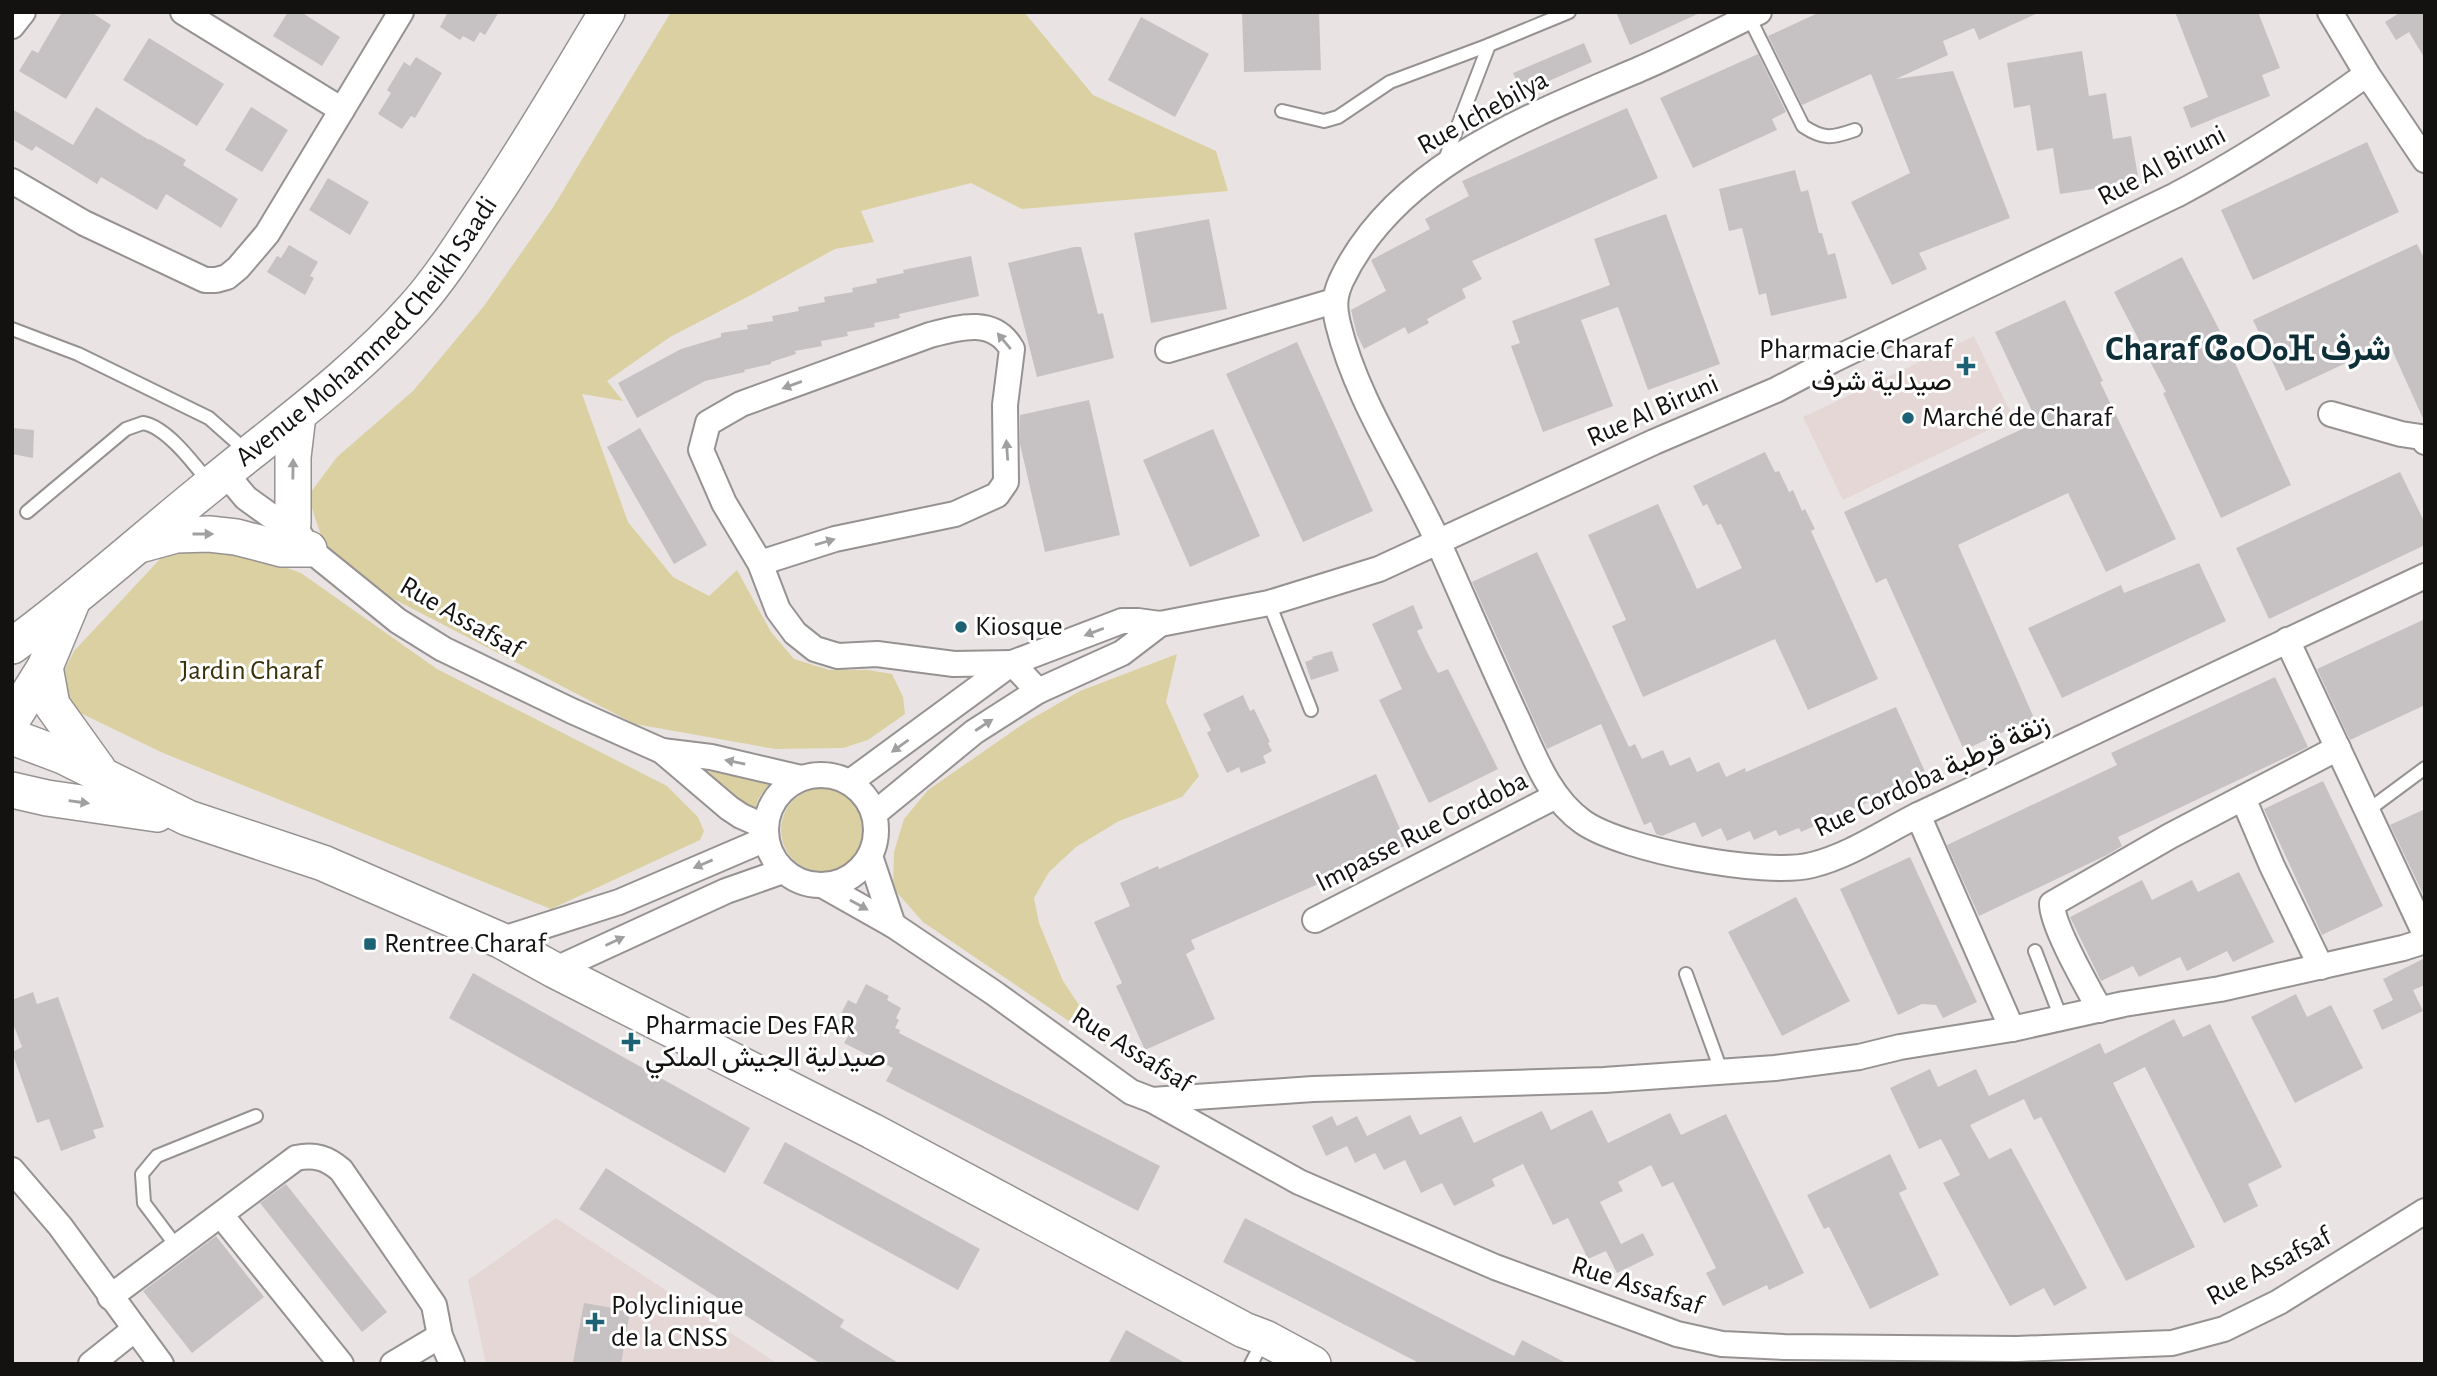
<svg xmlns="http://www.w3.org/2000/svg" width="2437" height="1376" viewBox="0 0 2437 1376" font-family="'Alegreya Sans',Vazirmatn,'Noto Sans Tifinagh',sans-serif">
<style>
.built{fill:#e5d7d5}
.green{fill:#dbd0a1}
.building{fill:#c6c2c3}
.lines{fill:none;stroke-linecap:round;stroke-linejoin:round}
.lane-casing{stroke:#969291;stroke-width:16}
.street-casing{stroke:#969291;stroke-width:28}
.secondary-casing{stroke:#969291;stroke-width:38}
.lane{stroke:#fff;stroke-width:12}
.street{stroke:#fff;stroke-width:24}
.secondary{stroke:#fff;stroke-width:35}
.oneway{fill:#a1a0a0}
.poi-dot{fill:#1d6174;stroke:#fff;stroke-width:2.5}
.labels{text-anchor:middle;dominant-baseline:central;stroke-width:6;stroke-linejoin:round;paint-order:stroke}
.street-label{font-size:28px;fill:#131211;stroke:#fff}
.poi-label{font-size:28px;fill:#131211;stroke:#fff;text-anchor:start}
.park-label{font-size:28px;fill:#3a3108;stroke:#fff}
.district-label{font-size:35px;font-weight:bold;fill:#0f2f38;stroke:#fff}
</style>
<rect width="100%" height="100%" fill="#e9e4e3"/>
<g class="built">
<polygon points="1974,336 2013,418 1843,500 1803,417"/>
<polygon points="556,1218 778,1364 486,1364 468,1280"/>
</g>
<g class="green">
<polygon points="671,12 1024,12 1093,95 1216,151 1228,191 1022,209 971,183 861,211 874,242 835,249 753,294 670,337 607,381 623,401 582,394 628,522 673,577 709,596 737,570 771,632 794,659 829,670 868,670 892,674 903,697 905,714 868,740 843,748 775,749 635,724 382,593 325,548 308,496 337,457 413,391 484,306 552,209"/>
<polygon points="196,550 231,552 271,562 301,573 437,669 667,786 698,817 704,831 700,840 551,909 163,753 70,708 61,677 74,651 161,558"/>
<polygon points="1177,654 1166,702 1199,776 1182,797 1119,821 1076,847 1049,872 1034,898 1039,923 1063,981 1107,1047 923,922 893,888 894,852 904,819 928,790 1026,722 1080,691"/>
<polygon points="702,770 770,783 758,799 754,812"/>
<circle cx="823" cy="830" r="42"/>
</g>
<g class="building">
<polygon points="62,12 91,12 111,25 66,99 19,71 32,50 38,53"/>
<polygon points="288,12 301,12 340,37 322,66 273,36"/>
<polygon points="448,12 499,12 485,35 480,32 474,42 463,36 460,40 440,27"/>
<polygon points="1242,12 1319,12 1321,70 1244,72"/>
<polygon points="1616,12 1702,12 1630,45"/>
<polygon points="1820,12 2040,12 1979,40 1974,28 1943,41 1948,55 1896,79 1953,71 2010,218 1919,253 1927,269 1892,285 1851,202 1910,173 1871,74 1802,105 1768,36"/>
<polygon points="2175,12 2258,12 2280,68 2262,75 2270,96 2191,128 2183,107 2208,97"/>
<polygon points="2401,12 2425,12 2425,59 2409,32 2396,40 2385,22"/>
<polygon points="1141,17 1209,54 1175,117 1108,80"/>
<polygon points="149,38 224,84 197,126 123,80"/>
<polygon points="1584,43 1592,62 1522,93 1513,73"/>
<polygon points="2082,51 2089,96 2106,93 2113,139 2131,136 2139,182 2060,194 2053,148 2037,151 2030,105 2014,108 2007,63"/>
<polygon points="1758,54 1786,112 1772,119 1777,130 1693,168 1660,98"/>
<polygon points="416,57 442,73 415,118 411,116 402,129 378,114 391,93 387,90 404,62 410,66"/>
<polygon points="96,107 149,140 150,139 186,160 183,165 238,199 221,228 166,194 157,210 101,177 97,184 36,146 32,151 12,139 12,109 73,145"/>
<polygon points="251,107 288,130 262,172 225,150"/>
<polygon points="1627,108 1658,178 1472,261 1482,279 1462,289 1466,298 1427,319 1429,323 1408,334 1405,327 1364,349 1357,335 1351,310 1386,291 1371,260 1430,229 1425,219 1469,196 1462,181"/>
<polygon points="2367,142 2399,212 2253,280 2221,210"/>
<polygon points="1795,170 1801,192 1808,190 1819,233 1822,233 1828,255 1835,253 1847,298 1771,316 1766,293 1759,295 1742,228 1729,231 1719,189"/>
<polygon points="328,178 369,202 350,235 309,210"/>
<polygon points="1666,214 1720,364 1648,390 1618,307 1581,320 1613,406 1543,432 1511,346 1520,343 1512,321 1610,285 1594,239"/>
<polygon points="1209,219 1227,309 1151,323 1134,233"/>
<polygon points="2417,244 2425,260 2425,423 2389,343 2286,391 2253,320"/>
<polygon points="289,245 318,262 310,276 314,278 305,295 267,272 277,256 281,258"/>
<polygon points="1074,247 1081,247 1098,314 1103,313 1114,358 1037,377 1008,263"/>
<polygon points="971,256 979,296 899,314 900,318 874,323 875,327 847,332 848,336 821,341 822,346 795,351 796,354 771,362 771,364 744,370 745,372 705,381 637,418 618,383 681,349 721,337 721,333 748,329 747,325 773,321 772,316 799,311 798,307 825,302 824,297 853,292 852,288 877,283 876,279 904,273 903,270"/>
<polygon points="2182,257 2223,337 2291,485 2221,518 2163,393 2166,392 2114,292"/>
<polygon points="2065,300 2103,381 2100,382 2176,539 2106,572 2068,493 1958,545 2034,718 1964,750 1886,578 1876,583 1844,512 2037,422 1995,332"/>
<polygon points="1297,342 1373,511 1303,542 1226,374"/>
<polygon points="1089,400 1120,535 1045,552 1020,444 1020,415"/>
<polygon points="12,428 34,430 33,458 12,454"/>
<polygon points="640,428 707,545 674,564 607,447"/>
<polygon points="1213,429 1260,536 1190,567 1143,460"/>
<polygon points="1765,452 1775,472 1779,471 1789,492 1793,490 1802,511 1805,509 1815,529 1811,531 1878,679 1808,710 1775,639 1643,697 1612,626 1626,620 1588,535 1658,504 1697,589 1742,568 1721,524 1717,525 1707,504 1703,506 1693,486"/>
<polygon points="2400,472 2425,523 2425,545 2269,619 2236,548"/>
<polygon points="1537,552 1629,747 1635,744 1642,759 1663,750 1670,766 1690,757 1697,772 1719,762 1726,777 1745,768 1746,772 1896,707 1927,776 1801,832 1799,828 1779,836 1776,830 1754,840 1750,831 1727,841 1721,828 1702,837 1695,822 1662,836 1656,834 1651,822 1644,825 1601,724 1547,749 1472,582"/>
<polygon points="2199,563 2226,621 2062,698 2028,628 2121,585 2124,593"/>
<polygon points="1413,605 1423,628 1417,631 1427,652 1438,673 1448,669 1498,769 1429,803 1379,700 1402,689 1372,624"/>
<polygon points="2425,619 2425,705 2350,740 2317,669"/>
<polygon points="1332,651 1339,671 1311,680 1305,662 1313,659 1312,657"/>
<polygon points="2275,677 2308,747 2118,837 2122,846 2107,855 1979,916 1947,845 2117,765 2111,753"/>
<polygon points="1243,695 1250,711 1254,709 1270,742 1268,743 1272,751 1263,756 1266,763 1241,773 1239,767 1227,773 1207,733 1211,730 1203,714"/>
<polygon points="1376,774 1407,845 1191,940 1195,949 1186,954 1215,1019 1145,1050 1116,986 1122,983 1094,922 1130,906 1120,883 1158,866 1159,869"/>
<polygon points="2323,781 2383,906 2322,935 2264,809"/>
<polygon points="2425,809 2425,898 2390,825"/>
<polygon points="1910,857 1977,1002 1943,1018 1936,1005 1922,1004 1898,1015 1840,889"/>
<polygon points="2239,872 2274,942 2233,962 2227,951 2187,971 2180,957 2139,977 2133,966 2101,981 2070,917 2142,880 2152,900 2192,880 2198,892"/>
<polygon points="1796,897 1850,1001 1782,1036 1728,932"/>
<polygon points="2425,958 2425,985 2413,990 2423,1011 2382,1030 2373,1010 2393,1000 2383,979"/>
<polygon points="473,973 750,1128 725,1173 449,1018"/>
<polygon points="866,984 889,996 887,1000 901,1008 896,1018 899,1020 895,1028 900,1030 899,1033 1160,1166 1138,1211 886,1081 893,1068 844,1043 851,1031 836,1024 848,1000 856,1004"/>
<polygon points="33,992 37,1004 58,997 104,1127 93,1130 96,1138 61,1151 49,1119 37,1123 12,1052 22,1047 12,1021 12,1000"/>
<polygon points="2296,994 2307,1017 2331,1005 2363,1068 2295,1103 2251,1017"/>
<polygon points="2174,1019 2183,1037 2210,1024 2282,1167 2248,1184 2258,1206 2224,1223 2145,1067 2113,1083 2195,1247 2126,1281 2041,1117 2034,1120 2024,1099 1970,1125 1989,1159 2011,1148 2087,1288 2054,1306 2044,1288 2010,1306 1943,1183 1960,1175 1941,1139 1919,1149 1890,1088 1930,1069 1938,1087 1976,1069 1989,1096 2100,1043 2105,1054"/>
<polygon points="1592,1110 1608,1143 1670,1113 1681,1135 1726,1114 1804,1273 1769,1290 1767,1285 1723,1306 1706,1273 1716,1268 1673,1182 1662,1187 1651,1165 1618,1182 1623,1191 1600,1202 1621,1244 1643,1233 1654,1255 1617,1273 1606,1251 1588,1259 1568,1218 1553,1225 1523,1164 1492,1179 1495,1186 1454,1206 1442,1183 1421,1193 1405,1160 1384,1170 1375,1153 1355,1163 1347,1146 1326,1156 1312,1126 1332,1116 1337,1126 1357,1116 1367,1136 1410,1115 1420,1135 1461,1116 1474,1143 1542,1111 1551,1130"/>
<polygon points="785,1142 980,1249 958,1290 763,1183"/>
<polygon points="1890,1154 1907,1189 1899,1193 1939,1275 1870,1309 1829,1227 1824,1229 1807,1195"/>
<polygon points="606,1168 844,1320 840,1327 900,1364 821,1364 579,1209"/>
<polygon points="286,1184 387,1312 362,1332 260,1203"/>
<polygon points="1245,1218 1514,1356 1522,1340 1568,1364 1421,1364 1223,1262"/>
<polygon points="216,1236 264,1297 192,1353 143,1291"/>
<polygon points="584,1303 630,1311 621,1364 573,1362"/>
<polygon points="1126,1330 1187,1364 1108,1364"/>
</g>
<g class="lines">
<defs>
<g id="lane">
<path d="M1749,17L1803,126C1824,140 1832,138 1855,130"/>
<polyline points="1282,111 1324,121 1338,117 1390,82 1489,45 1569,12"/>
<polyline points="1444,162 1489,45"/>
<polyline points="12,329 78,354 209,418 235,441 245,456"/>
<path d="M27,512L126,429L143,423C167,427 195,465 210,484"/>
<polyline points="1269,603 1311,710"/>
<polyline points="2367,811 2425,768"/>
<polyline points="2035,951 2061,1018"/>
<polyline points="1686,974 1722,1073"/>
<polyline points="177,1247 144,1203 142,1174 157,1156 256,1116"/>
<polyline points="1251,1364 1264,1339"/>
</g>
<g id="street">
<polyline points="183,12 342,110"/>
<path d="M1759,12C1719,31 1680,52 1640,69C1530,116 1395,166 1341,281C1334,297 1334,307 1338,324C1357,402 1406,471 1439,544C1464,600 1488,656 1514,712C1532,750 1547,797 1583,822C1623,850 1765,877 1812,865C1849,856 1884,832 1918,815L2425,576"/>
<polyline points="2330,12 2367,74 2425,160"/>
<polyline points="12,26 23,12"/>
<polyline points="12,181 84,223 205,280 216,280 227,277 238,268 267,234 401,12"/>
<polyline points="1168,350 1334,301"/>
<polyline points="2331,414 2401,434 2421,437 2425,442"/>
<polyline points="225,473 246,498 271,516 293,524 309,549 398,621 443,649 572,711 662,751 729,808 741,816 766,827"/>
<path d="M760,563L835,539L955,514L997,495L1006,482L1005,405L1012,349C994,317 960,327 930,335L741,404L708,423L701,450L724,503L760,563L778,610L795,633L815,649L838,656L877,654L954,664L1012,663L1038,691"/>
<polyline points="2287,640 2425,934"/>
<polyline points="662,751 711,757 801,778"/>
<circle cx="821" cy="830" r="55"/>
<path d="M850,782L1012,663L1122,621H1138L1160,624L1269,603L1379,569L1654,442L1776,390L1833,360L2176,195C2243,160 2306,118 2367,74"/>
<polyline points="2243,798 2272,866 2321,967"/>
<polyline points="874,814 974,732 1038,691 1122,653 1160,624"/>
<polyline points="1918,815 2012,1029"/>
<polyline points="870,856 893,925"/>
<polyline points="824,886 893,925 994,993 1131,1092 1152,1100 1299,1182 1495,1267 1677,1334 1722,1344 1784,1347 2017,1349 2172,1343 2224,1329 2279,1302 2425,1211"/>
<polyline points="1315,920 1556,796"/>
<polyline points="500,940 619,902 766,839"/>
<polyline points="554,970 726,891 783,871"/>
<path d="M2100,1010C2088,988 2052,926 2052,904L2170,836L2338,748"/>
<polyline points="1152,1100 1313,1089 1604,1080 1775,1068 1859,1057 1900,1047 2012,1029 2124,1004 2220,989 2403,948 2425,941"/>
<polyline points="12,1170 60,1226 161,1364"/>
<polyline points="221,1215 341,1364"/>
<path d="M110,1297L296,1158C315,1154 327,1158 341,1170L434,1305L440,1336L452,1364"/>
<polyline points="91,1364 135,1329"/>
<polyline points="393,1364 440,1336"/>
</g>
<g id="secondary">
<polyline points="293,524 293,457 298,415"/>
<polyline points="143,544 176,535 209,534 236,537 282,549 309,549"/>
<path id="s1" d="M12,646C81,596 143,539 209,486C278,429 353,376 413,309C439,280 460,247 481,215C526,149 566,80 607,12"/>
<polyline points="45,667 52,705 98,769"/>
<polyline points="12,720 45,667 72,602"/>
<polyline points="15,738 63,756 188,818 323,863 500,940 554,970 872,1131 1244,1330 1265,1338 1313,1364"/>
<polyline points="12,790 47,798 157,814"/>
</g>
</defs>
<use href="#lane" class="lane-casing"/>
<use href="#street" class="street-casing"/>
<use href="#secondary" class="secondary-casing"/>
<use href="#lane" class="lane"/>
<use href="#street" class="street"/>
<use href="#secondary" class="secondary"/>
</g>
<defs><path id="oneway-solid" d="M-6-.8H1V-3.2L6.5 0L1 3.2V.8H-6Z" transform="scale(1.75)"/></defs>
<g class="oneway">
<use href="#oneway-solid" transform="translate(1004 341) rotate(-130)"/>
<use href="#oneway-solid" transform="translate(792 385) rotate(160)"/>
<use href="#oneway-solid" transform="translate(1007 450) rotate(-94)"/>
<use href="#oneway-solid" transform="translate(293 469) rotate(-89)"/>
<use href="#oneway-solid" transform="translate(203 534)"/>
<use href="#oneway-solid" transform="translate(825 542) rotate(-16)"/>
<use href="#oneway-solid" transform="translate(1094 632) rotate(159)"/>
<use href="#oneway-solid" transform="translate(984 725) rotate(-33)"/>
<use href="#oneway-solid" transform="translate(900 746) rotate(144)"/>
<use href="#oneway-solid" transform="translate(735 762) rotate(-168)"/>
<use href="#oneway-solid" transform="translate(79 802) rotate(8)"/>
<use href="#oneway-solid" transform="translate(703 864) rotate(157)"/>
<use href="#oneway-solid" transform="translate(859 905) rotate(29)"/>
<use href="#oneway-solid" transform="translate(615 941) rotate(-25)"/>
</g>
<g class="poi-dot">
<path d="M1962.5 355.5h7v7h7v7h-7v7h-7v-7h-7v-7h7z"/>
<circle cx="1908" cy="418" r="7"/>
<circle cx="961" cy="627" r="7"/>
<rect x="363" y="937" width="14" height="14" rx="3.5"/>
<path d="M627.5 1031.5h7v7h7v7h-7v7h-7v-7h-7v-7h7z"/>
<path d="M591.5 1311.5h7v7h7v7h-7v7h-7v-7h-7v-7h7z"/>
</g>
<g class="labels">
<g class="street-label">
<text transform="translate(1483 113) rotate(-29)">Rue Ichebilya</text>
<text transform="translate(2162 166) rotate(-28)">Rue Al Biruni</text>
<text stroke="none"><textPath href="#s1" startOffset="476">Avenue Mohammed Cheikh Saadi</textPath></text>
<text transform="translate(1653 411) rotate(-24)">Rue Al Biruni</text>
<text transform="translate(461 618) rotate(30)">Rue Assafsaf</text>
<text transform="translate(1932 776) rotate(-25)">Rue Cordoba زنقة قرطبة</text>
<text transform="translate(1422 832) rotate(-27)">Impasse Rue Cordoba</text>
<text transform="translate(1132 1050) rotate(32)">Rue Assafsaf</text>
<text transform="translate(2269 1267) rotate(-28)">Rue Assafsaf</text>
<text transform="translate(1637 1286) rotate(18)">Rue Assafsaf</text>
</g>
<g class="poi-label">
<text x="1952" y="350" text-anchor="end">Pharmacie Charaf<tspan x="1952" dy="32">صيدلية شرف</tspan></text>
<text x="1922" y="418">Marché de Charaf</text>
<text x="975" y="627">Kiosque</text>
<text x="384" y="944">Rentree Charaf</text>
<text x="645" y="1026">Pharmacie Des FAR<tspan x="645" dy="32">صيدلية الجيش الملكي</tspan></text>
<text x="611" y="1306">Polyclinique<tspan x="611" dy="32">de la CNSS</tspan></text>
</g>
<g class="park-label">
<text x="251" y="671">Jardin Charaf</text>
</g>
<g class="district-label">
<text x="2248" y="349">Charaf ⵛⴰⵔⴰⴼ شرف</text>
</g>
</g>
<rect width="2437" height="1376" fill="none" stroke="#131211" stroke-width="28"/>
</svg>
